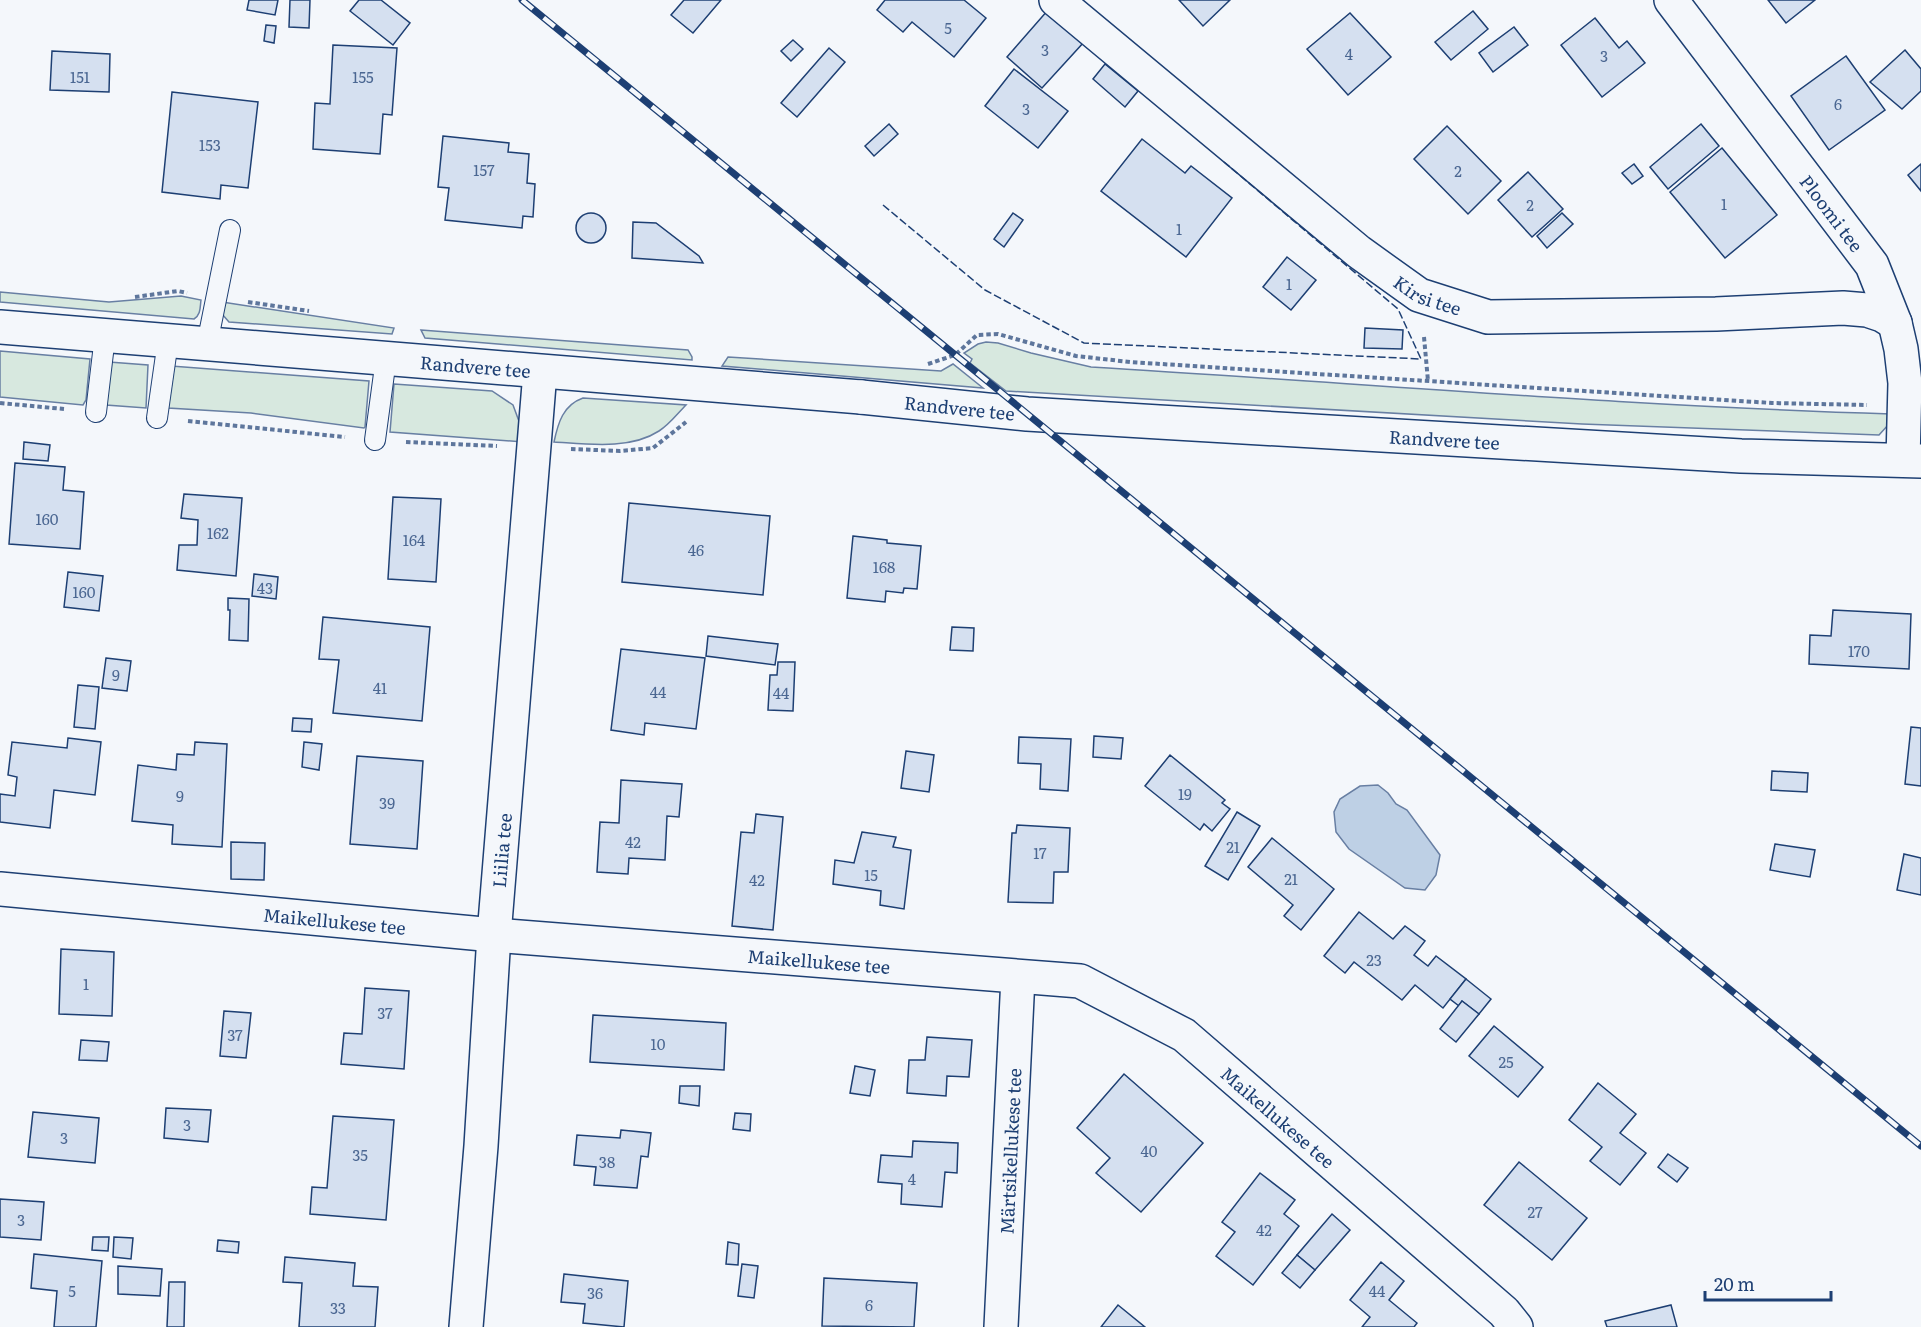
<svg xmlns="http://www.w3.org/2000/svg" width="1921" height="1327" viewBox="0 0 1921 1327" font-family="Literata,serif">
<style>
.green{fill:#d7e8df;stroke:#687fa3;stroke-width:1.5}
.water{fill:#bed0e5;stroke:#687fa3;stroke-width:1.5}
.building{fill:#d5e0f0;stroke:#1d3f73;stroke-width:1.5}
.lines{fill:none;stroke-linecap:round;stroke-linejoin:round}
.service-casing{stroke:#1d3f73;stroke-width:22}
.minor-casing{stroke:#1d3f73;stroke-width:36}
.tertiary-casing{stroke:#1d3f73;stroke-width:36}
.secondary-casing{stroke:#1d3f73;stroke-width:36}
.path{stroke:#5e769c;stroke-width:4;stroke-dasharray:4.5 3;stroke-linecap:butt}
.service{stroke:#f4f7fb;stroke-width:20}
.minor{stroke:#f4f7fb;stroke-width:33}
.tertiary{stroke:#f4f7fb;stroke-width:33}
.secondary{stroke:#f4f7fb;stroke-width:33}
.rail-casing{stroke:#1d3f73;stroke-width:7}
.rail{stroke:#f4f7fb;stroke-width:4.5;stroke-dasharray:14;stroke-linecap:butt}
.fence{stroke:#1d3f73;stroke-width:1.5;stroke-dasharray:8 3;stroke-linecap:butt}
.labels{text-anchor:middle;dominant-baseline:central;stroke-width:4.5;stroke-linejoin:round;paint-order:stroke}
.number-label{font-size:15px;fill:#4b6792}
.street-label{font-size:18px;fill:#1d3f73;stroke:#f4f7fb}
</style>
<rect width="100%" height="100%" fill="#f4f7fb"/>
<g class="green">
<path d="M0,292L109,302L181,296L201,300C200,307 201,315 194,319L0,302Z"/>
<polygon points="222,302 394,328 392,334 229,322 222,314"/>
<polygon points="421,330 688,350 692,357 692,360 425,338"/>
<path d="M986,342L998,343L1031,353L1091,367C1358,383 1624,406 1891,414L1889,424L1879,435L1582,424L1006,391L970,363L972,359L964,353L978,344Z"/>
<polygon points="0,351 90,359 86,400 83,405 0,397"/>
<polygon points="728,357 941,371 953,364 983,388 722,366"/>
<polygon points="109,362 148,365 146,408 106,405"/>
<polygon points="171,366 369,381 365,427 364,428 251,413 168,408"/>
<polygon points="394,384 492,391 513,405 520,424 523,442 390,432"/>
<path d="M583,398L686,405C677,414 670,424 659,431C630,450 587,444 554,442C558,423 563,405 583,398Z"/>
</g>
<polygon class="water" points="1378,785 1388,793 1396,804 1407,810 1440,855 1436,875 1425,890 1405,888 1349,849 1336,832 1334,812 1340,799 1360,786"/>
<g class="building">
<polygon points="249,0 278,0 275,15 247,10"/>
<polygon points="290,0 310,0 309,28 289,27"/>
<polygon points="359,0 381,0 410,23 393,45 350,11"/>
<polygon points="684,0 721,0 693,33 671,15"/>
<polygon points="885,0 964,0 986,18 954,57 912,22 903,32 877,10"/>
<polygon points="1179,0 1230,0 1203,26"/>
<polygon points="1768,0 1815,0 1786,23"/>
<polygon points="1048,10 1084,42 1042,88 1007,57"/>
<polygon points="1473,11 1488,29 1451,60 1435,42"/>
<polygon points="1350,13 1391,57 1348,95 1307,49"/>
<polygon points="1595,18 1619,48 1627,41 1645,63 1602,97 1561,45"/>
<polygon points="266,25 276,26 274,43 264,41"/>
<polygon points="1514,27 1528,45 1493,72 1479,53"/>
<polygon points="793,40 803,49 791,61 781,51"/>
<polygon points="333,45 397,48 392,115 383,114 380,154 313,149 315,103 330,104"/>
<polygon points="829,48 845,62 797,117 781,103"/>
<polygon points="1905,50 1921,69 1921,91 1902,109 1870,82"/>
<polygon points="52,51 110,54 109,92 50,90"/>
<polygon points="1846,56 1885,110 1829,150 1791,96"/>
<polygon points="1105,64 1138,91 1125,107 1093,79"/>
<polygon points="1014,69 1068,111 1038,148 985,106"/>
<polygon points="172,92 258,102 248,188 221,185 220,199 162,192"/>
<polygon points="889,124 898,134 874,156 865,146"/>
<polygon points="1701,124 1719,146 1668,189 1650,167"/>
<polygon points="1447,126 1501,181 1468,214 1414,159"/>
<polygon points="443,136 509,143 508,152 529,154 527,183 535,184 533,217 523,216 522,228 445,220 449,188 438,187"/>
<polygon points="1142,139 1185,173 1191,166 1232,198 1186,257 1101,191"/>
<polygon points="1722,148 1777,215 1725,258 1670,192"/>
<polygon points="1634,164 1643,176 1632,184 1622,173"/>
<polygon points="1921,164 1921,191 1908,175"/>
<polygon points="1528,172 1563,209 1532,237 1498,200"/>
<polygon points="1013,213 1023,220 1004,247 994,239"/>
<polygon points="1562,213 1573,224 1547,248 1537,236"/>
<circle cx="591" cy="228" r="15"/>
<polygon points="633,222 656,223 699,256 703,263 632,258"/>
<polygon points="1287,257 1316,280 1291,310 1263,287"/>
<polygon points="1365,328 1403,330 1402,349 1364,348"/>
<polygon points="24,442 50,445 48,461 23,459"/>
<polygon points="15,463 65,467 63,490 84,492 80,549 9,544"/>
<polygon points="184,494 242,498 236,576 177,570 179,545 197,545 198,520 181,518"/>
<polygon points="393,497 441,499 436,582 388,579"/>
<polygon points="629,503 770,516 763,595 622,582"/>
<polygon points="853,536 887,540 887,543 921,546 917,589 904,588 903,593 886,591 885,602 847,598"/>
<polygon points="68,572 103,576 99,611 64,607"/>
<polygon points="254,574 278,577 276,599 252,596"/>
<polygon points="228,598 249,599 248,641 229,640 230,610 228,610"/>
<polygon points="1833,610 1911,614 1909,669 1809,664 1810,635 1831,636"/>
<polygon points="323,617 430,627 422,721 333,713 339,660 319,659"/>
<polygon points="952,627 974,628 973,651 950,650"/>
<polygon points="708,636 778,644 775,665 706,656"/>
<polygon points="621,649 705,658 696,729 645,723 644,735 611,730"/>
<polygon points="106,658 131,661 127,691 102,688"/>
<polygon points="778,662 795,662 793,711 768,710 770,675 777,675"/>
<polygon points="78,685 99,687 95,729 74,727"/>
<polygon points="293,718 312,719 311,732 292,731"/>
<polygon points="1911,727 1921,728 1921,786 1905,784"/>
<polygon points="1094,736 1123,738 1121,759 1093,757"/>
<polygon points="1019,737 1071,739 1068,791 1040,789 1041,764 1018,763"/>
<polygon points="68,738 101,742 95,795 54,790 50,828 0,822 0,794 15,796 17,777 8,775 12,742 67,748"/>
<polygon points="195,742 227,744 222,847 172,844 173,825 132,821 138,765 176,770 177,754 194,755"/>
<polygon points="304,742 322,744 319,770 302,767"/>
<polygon points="906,751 934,755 929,792 901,788"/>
<polygon points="1170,755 1225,800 1222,803 1230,809 1212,831 1204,824 1200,830 1145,786"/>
<polygon points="357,756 423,761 417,849 350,844"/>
<polygon points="1772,771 1808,773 1807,792 1771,790"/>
<polygon points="621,780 682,784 679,817 667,816 665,860 629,858 628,874 597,872 600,822 619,823"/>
<polygon points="1237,812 1260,826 1228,880 1205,866"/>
<polygon points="756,814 783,817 773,930 732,926 741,832 754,833"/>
<polygon points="1017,825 1070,828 1068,872 1054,872 1053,903 1008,902 1012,833 1016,833"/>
<polygon points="862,832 896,837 893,847 911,850 904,909 880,905 881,891 833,884 835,860 854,863"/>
<polygon points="1272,838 1334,889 1301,930 1284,916 1293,905 1248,867"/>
<polygon points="231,842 265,843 264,880 231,879"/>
<polygon points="1775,844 1815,850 1810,877 1770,870"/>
<polygon points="1904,854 1921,858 1921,895 1897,890"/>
<polygon points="1359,912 1393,939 1405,926 1425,941 1414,955 1428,966 1436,956 1466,979 1443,1008 1415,985 1402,1000 1354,962 1345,973 1324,956"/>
<polygon points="61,949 114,952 112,1016 59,1014"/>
<polygon points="1466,979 1491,999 1479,1014 1462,1001 1459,1006 1450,999"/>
<polygon points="365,988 409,991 404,1069 341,1064 344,1033 362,1034"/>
<polygon points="1462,1001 1479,1014 1456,1042 1440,1029"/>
<polygon points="224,1011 251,1013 246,1058 220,1056"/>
<polygon points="593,1015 726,1023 724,1070 590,1062"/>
<polygon points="1494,1026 1543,1067 1518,1097 1469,1056"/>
<polygon points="927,1037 972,1040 969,1077 947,1076 946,1096 907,1093 909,1060 925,1060"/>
<polygon points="81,1040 109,1042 107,1061 79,1060"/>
<polygon points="855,1066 875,1070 870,1096 850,1093"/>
<polygon points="1124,1074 1203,1143 1141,1212 1096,1173 1110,1158 1077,1128"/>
<polygon points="1598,1083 1636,1114 1620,1133 1646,1153 1620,1185 1590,1161 1602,1147 1569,1120"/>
<polygon points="680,1086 700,1086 699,1106 679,1103"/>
<polygon points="166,1108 211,1110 208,1142 164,1138"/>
<polygon points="33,1112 99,1118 95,1163 28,1157"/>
<polygon points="735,1113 751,1114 750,1131 733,1129"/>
<polygon points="333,1116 394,1120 386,1220 310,1214 312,1187 327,1188"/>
<polygon points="621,1130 651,1133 648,1157 641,1156 637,1188 594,1185 596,1167 574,1165 577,1135 620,1138"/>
<polygon points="913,1141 958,1143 957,1173 945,1172 942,1207 901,1204 902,1184 878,1182 881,1155 912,1157"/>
<polygon points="1668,1154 1688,1168 1677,1182 1658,1167"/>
<polygon points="1519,1162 1587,1218 1552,1260 1484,1205"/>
<polygon points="1260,1173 1295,1200 1284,1214 1299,1226 1253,1285 1216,1256 1235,1232 1222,1222"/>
<polygon points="0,1199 44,1202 41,1240 0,1237"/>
<polygon points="1332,1214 1350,1230 1315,1270 1297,1255"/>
<polygon points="93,1237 109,1237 108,1251 92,1250"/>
<polygon points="114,1237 133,1238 131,1259 113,1257"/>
<polygon points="218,1240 239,1242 238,1253 217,1251"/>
<polygon points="728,1242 739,1244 738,1265 726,1264"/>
<polygon points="34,1254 102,1261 96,1327 54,1327 57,1291 31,1288"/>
<polygon points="1297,1255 1315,1270 1300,1288 1282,1273"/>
<polygon points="285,1257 355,1263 353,1286 378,1287 375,1327 299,1327 302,1283 283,1282"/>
<polygon points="1381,1262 1404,1281 1389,1300 1417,1323 1414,1327 1362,1327 1370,1317 1350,1300"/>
<polygon points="742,1264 758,1266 754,1298 738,1296"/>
<polygon points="118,1266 162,1269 160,1296 118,1294"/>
<polygon points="564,1274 628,1281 624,1327 583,1323 585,1304 561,1302"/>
<polygon points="824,1278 917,1283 914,1327 822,1326"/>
<polygon points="169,1282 185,1282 184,1327 167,1327"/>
<polygon points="1118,1305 1145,1327 1101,1327"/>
<polygon points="1671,1305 1677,1327 1607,1327 1605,1321"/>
</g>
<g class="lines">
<defs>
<g id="service">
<polyline points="207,344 230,230"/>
<polyline points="96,412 105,336"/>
<polyline points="157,418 168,341"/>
<polyline points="375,440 386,359"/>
</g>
<g id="minor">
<path id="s1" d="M1056,0L1359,252L1419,295L1488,317L1716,314L1843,308L1867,310L1882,315L1895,323"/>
<path id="s2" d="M1671,0L1872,265L1895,323L1901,349L1905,383L1903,460"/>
<path id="s3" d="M0,889L494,935L1080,981L1184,1035L1504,1312L1516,1327"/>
<path id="s4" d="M466,1327L481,1146L494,935L540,372"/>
<path id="s5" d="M1001,1327L1018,977"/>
</g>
<g id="tertiary">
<path id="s6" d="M861,397L1027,414L1159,422L1741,456L1921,461"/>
</g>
<g id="secondary">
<path id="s7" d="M0,327L861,397"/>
</g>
</defs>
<use href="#service" class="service-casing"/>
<use href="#minor" class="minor-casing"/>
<use href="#tertiary" class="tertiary-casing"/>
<use href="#secondary" class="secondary-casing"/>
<g class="path">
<polyline points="135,297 178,291 187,293"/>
<polyline points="248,302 309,311"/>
<polyline points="1424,337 1428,381"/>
<polyline points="928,364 955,355 977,335 998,334 1076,356 1130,362 1772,403 1867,405"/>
<polyline points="0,403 64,409"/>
<polyline points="188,421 345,437"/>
<polyline points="406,442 497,446"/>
<polyline points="571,449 620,451 653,448 686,422"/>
</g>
<use href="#service" class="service"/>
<use href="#minor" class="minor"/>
<use href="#tertiary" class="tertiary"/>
<use href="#secondary" class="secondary"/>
<defs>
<polyline id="rail" points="522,0 1921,1146"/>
</defs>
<use href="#rail" class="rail-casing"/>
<use href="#rail" class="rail"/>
<polyline class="fence" points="883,205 985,290 1084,343 1421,359 1398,309 1224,162"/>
</g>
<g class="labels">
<g class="number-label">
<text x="948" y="27">5</text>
<text x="1045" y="49">3</text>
<text x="1349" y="53">4</text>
<text x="1604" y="55">3</text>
<text x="80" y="76">151</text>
<text x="363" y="76">155</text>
<text x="1838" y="103">6</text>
<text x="1026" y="108">3</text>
<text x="210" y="144">153</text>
<text x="484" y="169">157</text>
<text x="1458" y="170">2</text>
<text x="1724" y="203">1</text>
<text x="1530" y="204">2</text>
<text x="1179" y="228">1</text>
<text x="1289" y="283">1</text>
<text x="47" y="518">160</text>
<text x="218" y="532">162</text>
<text x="414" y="539">164</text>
<text x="696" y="549">46</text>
<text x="884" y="566">168</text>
<text x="265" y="587">43</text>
<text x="84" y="591">160</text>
<text x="1859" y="650">170</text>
<text x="116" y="674">9</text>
<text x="380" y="687">41</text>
<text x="658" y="691">44</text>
<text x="781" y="692">44</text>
<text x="1185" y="793">19</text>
<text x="180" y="795">9</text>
<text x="387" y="802">39</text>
<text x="633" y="841">42</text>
<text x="1233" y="846">21</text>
<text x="1040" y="852">17</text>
<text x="871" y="874">15</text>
<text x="1291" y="878">21</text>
<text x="757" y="879">42</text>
<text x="1374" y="959">23</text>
<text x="86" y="983">1</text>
<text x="385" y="1012">37</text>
<text x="235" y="1034">37</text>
<text x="658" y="1043">10</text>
<text x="1506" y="1061">25</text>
<text x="187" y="1124">3</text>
<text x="64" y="1137">3</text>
<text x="1149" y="1150">40</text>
<text x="360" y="1154">35</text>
<text x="607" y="1161">38</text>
<text x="912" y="1178">4</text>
<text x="1535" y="1211">27</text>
<text x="21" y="1219">3</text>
<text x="1264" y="1229">42</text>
<text x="72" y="1290">5</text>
<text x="1377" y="1290">44</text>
<text x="595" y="1292">36</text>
<text x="869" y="1304">6</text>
<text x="338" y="1307">33</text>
</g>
<g class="street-label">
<text stroke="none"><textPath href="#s2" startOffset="267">Ploomi tee</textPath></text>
<text stroke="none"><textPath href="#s1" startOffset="476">Kirsi tee</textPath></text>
<text stroke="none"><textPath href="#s7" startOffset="477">Randvere tee</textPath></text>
<text stroke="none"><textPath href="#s6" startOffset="99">Randvere tee</textPath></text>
<text stroke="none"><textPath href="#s6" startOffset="585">Randvere tee</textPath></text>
<text stroke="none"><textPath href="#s4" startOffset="478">Liilia tee</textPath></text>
<text stroke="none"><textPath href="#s3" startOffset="336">Maikellukese tee</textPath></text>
<text stroke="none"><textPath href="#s3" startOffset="822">Maikellukese tee</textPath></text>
<text stroke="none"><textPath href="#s3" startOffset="1326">Maikellukese tee</textPath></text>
<text stroke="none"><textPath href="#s5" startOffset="176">Märtsikellukese tee</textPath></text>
</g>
</g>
<path d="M1705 1291v9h126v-9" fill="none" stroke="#1d3f73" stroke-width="3"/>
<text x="1714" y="1291" font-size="18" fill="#1d3f73" stroke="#f4f7fb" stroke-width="4.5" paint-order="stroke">20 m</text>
</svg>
